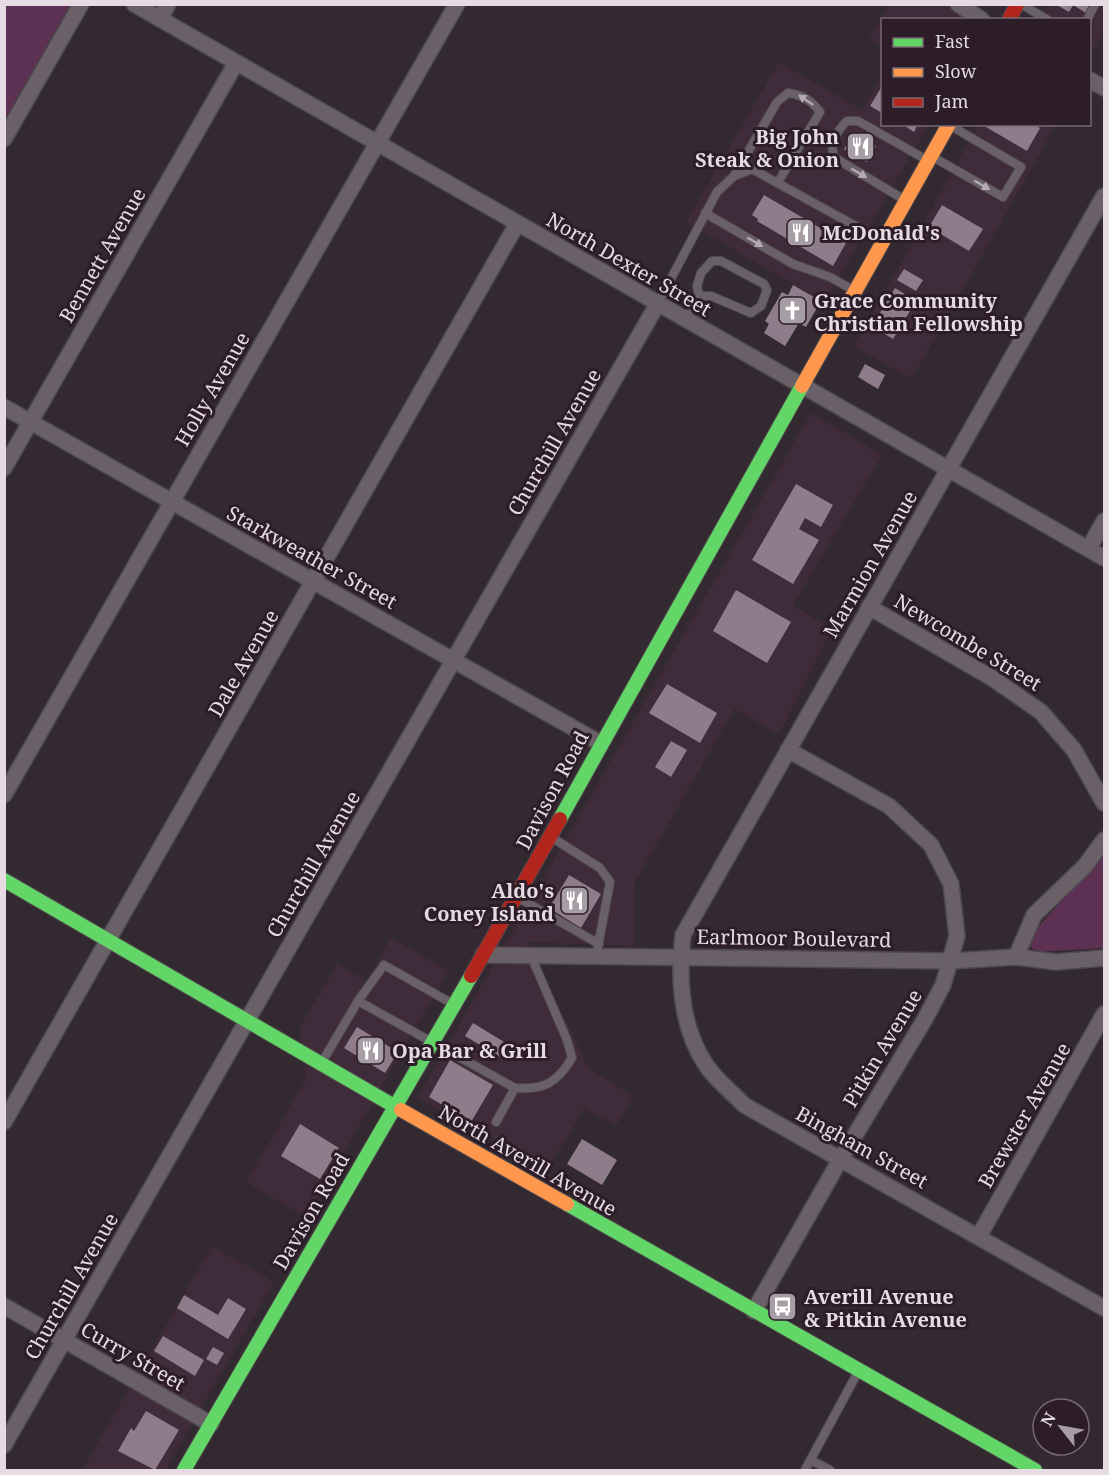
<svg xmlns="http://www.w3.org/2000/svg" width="1109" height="1475" viewBox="0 0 1109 1475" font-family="'Noto Serif',serif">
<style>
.built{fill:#402b3a}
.green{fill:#5d3153}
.building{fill:#8e7c8a}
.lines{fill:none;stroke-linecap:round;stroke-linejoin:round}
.lane-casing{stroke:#4f484d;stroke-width:10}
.street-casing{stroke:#4f484d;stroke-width:18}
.fast-casing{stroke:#4f484d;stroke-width:16}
.slow-casing{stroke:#4f484d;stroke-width:16}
.jam-casing{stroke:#4f484d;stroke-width:16}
.lane{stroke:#696167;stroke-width:8}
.street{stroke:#696167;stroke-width:15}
.fast{stroke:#63d668;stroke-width:14}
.slow{stroke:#ff974d;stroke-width:14}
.jam{stroke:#b3261e;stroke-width:14}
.oneway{fill:#b4aab1}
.labels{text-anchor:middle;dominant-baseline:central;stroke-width:6;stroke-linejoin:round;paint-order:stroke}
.poi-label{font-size:20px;font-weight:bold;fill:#e6dbe2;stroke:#2d1d28;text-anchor:start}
.street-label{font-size:20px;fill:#e6dbe2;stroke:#2d1d28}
</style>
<rect width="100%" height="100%" fill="#332a31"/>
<g class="built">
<polygon points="889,5 945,5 972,19 882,20 882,46 869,39"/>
<polygon points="1047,5 1104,5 1104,31 1090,56 1090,20 1038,20"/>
<polygon points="779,62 862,110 882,75 882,124 929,125 824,302 686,222"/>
<polygon points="979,125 1056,125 912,379 854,346"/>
<polygon points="811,413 882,455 793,605 832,629 779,734 734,709 635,882 634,946 528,942 589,1069 634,1096 616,1126 584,1108 549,1168 417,1098"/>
<polygon points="391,938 449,971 306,1217 246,1182 306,1079 299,1029 337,964 366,981"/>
<polygon points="212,1246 274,1282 165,1470 82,1470"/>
</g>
<g class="green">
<polygon points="5,4 70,5 5,119 4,5"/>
<polygon points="1104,854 1104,948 1036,952 1030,946 1031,935"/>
</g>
<g class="building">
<polygon points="1055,4 1091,4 1086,13 1073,5 1069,12"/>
<polygon points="882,86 882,113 870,106"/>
<polygon points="902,124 918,124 914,132"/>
<polygon points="987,124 1034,124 1040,128 1027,151 986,127"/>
<polygon points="854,133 876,146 867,162 844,149"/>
<polygon points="764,195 846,243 833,266 757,221 758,219 752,215"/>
<polygon points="942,205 983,229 969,251 929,227"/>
<polygon points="904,269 923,280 916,291 897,280"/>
<polygon points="793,285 821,301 806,327 799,323 785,346 764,333 769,324 765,321 782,292 788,295"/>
<polygon points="895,288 916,301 893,339 872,326"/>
<polygon points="865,364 885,375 878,389 858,377"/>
<polygon points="796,484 833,505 821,527 805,518 799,529 819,540 793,584 752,560"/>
<polygon points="736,590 791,622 767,663 713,631"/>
<polygon points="667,684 717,713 700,743 649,713"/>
<polygon points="671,741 687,750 671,777 655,767"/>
<polygon points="569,875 601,894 581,928 549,908"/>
<polygon points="473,1023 509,1045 502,1058 465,1036"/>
<polygon points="357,1027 398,1052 385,1073 344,1048"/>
<polygon points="450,1060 493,1085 471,1122 429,1097"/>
<polygon points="300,1124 339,1148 320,1179 281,1156"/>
<polygon points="582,1139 617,1160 602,1185 567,1164"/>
<polygon points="184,1295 218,1315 228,1298 246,1309 228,1339 177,1308"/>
<polygon points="163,1336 204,1360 195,1376 154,1351"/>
<polygon points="213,1347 224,1353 217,1365 206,1359"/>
<polygon points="146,1411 179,1430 155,1470 118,1451 131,1428 134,1431"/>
</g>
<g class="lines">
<defs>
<g id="lane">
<polyline points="1021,4 1048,20"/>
<polyline points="1087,20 1095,4"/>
<polyline points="933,157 1003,197 1021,167 951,126"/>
<path d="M734,176L777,102L788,93C803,95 811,100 820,112L778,182"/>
<path d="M903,199L835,158C828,144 837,131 847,121H858L927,160"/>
<polyline points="705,213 793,264 830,277 855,291"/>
<polyline points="658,303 717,192 734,176 752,169 881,240"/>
<polyline points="685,319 699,296 697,286 701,273 712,261 721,261 764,284 767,290 761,306 751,313 711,296 699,296"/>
<polyline points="551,837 600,868 610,882 596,957"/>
<polyline points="517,897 599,944"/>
<polyline points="453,1004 384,965 358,1001 515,1088 496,1122"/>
<polyline points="322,1062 358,1001"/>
<path d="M515,1088C544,1090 557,1083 572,1058L567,1040L531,956"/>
<polyline points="811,1460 830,1470"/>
<polyline points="805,1470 858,1372"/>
</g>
<g id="street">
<polyline points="134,4 1104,558"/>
<polyline points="958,4 982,20"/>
<polyline points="160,19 168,4"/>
<polyline points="1090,80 1104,88"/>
<polyline points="4,139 81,4"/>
<path d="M1104,196L683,935C678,979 680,1026 706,1065C715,1079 732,1092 744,1105L1104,1308"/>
<polyline points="4,407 600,743"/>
<polyline points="4,468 236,63"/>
<polyline points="1089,548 1104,521"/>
<polyline points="869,607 992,678 1041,712 1074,750 1104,803"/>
<polyline points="4,795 457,4"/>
<polyline points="483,955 951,961 1016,957 1056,962 1104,958"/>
<polyline points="1016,957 1034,915 1085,866 1104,840"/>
<polyline points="4,1122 517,224"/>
<polyline points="979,1236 1104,1014"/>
<polyline points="4,1306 211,1424"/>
<polyline points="754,1311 840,1160 925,1019 943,985 957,936 951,884 931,845 889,806 788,750"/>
<polyline points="4,1445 658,303"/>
</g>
<g id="fast">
<polyline points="560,819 802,386"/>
<polyline points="4,880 401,1110"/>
<polyline points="567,1204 1035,1470"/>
<polyline points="184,1470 471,976"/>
</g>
<g id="slow">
<polyline points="802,386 949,124"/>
<polyline points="401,1110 567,1204"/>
</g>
<g id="jam">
<polyline points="1009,20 1017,4"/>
<polyline points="471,976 560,819"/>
</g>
</defs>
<use href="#lane" class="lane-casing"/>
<use href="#street" class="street-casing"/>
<use href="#fast" class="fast-casing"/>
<use href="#slow" class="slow-casing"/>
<use href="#jam" class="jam-casing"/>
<use href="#lane" class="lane"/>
<use href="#street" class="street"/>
<use href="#fast" class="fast"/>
<use href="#slow" class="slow"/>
<use href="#jam" class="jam"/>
</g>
<defs><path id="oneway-solid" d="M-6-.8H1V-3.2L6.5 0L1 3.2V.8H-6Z" transform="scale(1.5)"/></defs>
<g class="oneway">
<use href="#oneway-solid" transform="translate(806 100) rotate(-146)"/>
<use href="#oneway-solid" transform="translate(859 173) rotate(30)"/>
<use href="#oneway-solid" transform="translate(982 185) rotate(30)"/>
<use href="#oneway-solid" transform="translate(755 242) rotate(30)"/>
</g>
<defs>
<symbol id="restaurant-square" viewBox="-11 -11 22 22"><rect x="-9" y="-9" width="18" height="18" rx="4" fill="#a79da4" stroke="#2d1d28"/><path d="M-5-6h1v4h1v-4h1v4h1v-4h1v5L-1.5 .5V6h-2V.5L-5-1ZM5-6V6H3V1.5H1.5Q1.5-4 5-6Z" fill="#fff"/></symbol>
<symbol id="church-square" viewBox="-11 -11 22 22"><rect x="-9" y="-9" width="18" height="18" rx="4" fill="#a79da4" stroke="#2d1d28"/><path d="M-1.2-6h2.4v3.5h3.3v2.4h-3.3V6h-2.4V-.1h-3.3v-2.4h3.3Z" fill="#fff"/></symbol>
<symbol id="bus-square" viewBox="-11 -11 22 22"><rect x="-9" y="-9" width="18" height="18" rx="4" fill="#a79da4" stroke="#2d1d28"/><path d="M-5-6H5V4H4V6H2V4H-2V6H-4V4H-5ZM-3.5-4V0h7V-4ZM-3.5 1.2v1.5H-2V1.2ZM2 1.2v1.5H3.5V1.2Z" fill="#fff"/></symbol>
</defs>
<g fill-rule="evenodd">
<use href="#restaurant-square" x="844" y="130" width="33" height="33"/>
<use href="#restaurant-square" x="784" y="216" width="33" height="33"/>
<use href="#church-square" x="776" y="294" width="33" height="33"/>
<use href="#restaurant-square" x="558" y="884" width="33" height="33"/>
<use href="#restaurant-square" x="354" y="1034" width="33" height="33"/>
<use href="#bus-square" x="766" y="1290" width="33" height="33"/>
</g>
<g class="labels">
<g class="poi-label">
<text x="839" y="136" text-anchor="end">Big John<tspan x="839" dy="23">Steak &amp; Onion</tspan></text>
<text x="822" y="232">McDonald's</text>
<text x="814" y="300">Grace Community<tspan x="814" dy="23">Christian Fellowship</tspan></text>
<text x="554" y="890" text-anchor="end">Aldo's<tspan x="554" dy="23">Coney Island</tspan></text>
<text x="392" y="1050">Opa Bar &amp; Grill</text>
<text x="804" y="1296">Averill Avenue<tspan x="804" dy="23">&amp; Pitkin Avenue</tspan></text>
</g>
<g class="street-label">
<text transform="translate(102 255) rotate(-60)">Bennett Avenue</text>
<text transform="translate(629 264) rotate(30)">North Dexter Street</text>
<text transform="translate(212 389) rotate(-60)">Holly Avenue</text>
<text transform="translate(554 442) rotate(-60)">Churchill Avenue</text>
<text transform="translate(312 557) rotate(29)">Starkweather Street</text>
<text transform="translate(870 564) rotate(-60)">Marmion Avenue</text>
<text transform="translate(968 642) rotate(31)">Newcombe Street</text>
<text transform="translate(243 663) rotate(-60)">Dale Avenue</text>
<text transform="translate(552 790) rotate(-62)">Davison Road</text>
<text transform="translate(313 864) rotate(-60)">Churchill Avenue</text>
<text transform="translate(794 938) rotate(1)">Earlmoor Boulevard</text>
<text transform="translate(882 1048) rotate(-59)">Pitkin Avenue</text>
<text transform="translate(1024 1115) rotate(-60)">Brewster Avenue</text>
<text transform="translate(862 1147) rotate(29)">Bingham Street</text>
<text transform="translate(528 1160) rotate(30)">North Averill Avenue</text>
<text transform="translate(311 1211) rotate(-60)">Davison Road</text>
<text transform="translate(71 1286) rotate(-60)">Churchill Avenue</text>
<text transform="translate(133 1356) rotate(30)">Curry Street</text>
</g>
</g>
<rect width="1109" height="1475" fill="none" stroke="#e6dbe2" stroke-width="12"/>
<rect x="881" y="18" width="210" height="108" fill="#2d1d28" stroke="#776972" stroke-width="1.5"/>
<rect x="893" y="38" width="30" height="9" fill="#63d668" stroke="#776972" stroke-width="1.5"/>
<text x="935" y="48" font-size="18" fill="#e6dbe2">Fast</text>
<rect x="893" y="68" width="30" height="9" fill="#ff974d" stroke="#776972" stroke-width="1.5"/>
<text x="935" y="78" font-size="18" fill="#e6dbe2">Slow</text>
<rect x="893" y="98" width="30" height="9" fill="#b3261e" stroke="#776972" stroke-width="1.5"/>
<text x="935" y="108" font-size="18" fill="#e6dbe2">Jam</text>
<g transform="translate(1061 1427) rotate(301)"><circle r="28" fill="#2d1d28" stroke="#776972" stroke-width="1.5"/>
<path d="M0-4.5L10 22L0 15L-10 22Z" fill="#a79da4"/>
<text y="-9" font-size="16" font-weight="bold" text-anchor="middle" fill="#e6dbe2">N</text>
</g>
</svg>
